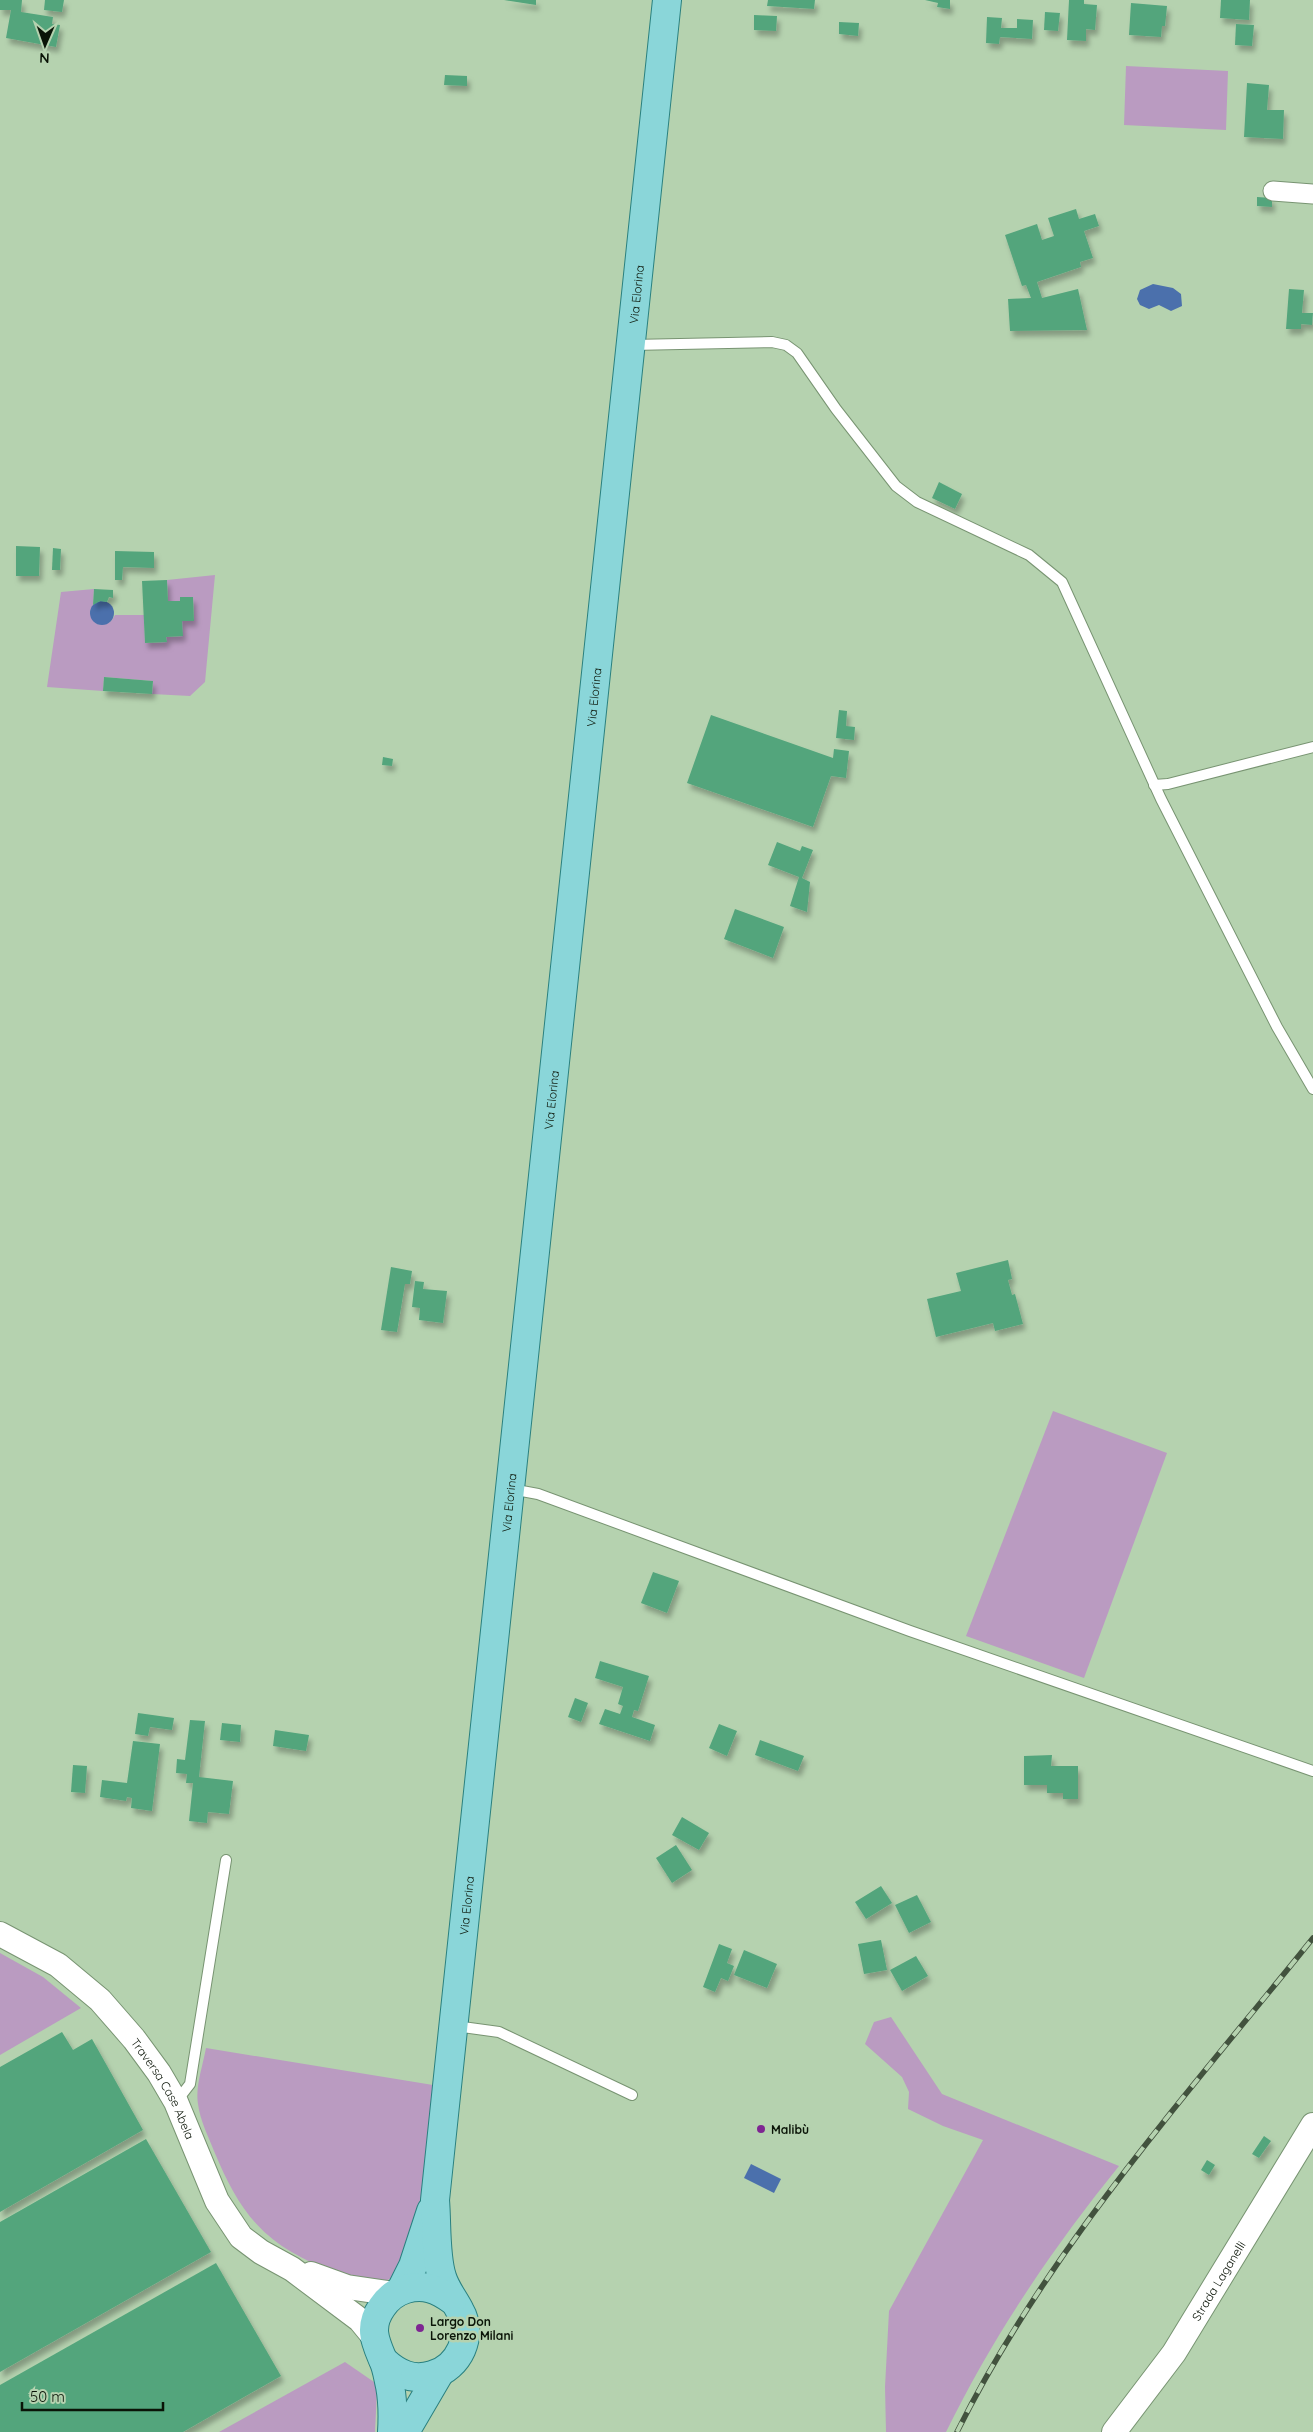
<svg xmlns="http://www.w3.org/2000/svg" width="1313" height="2432" viewBox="0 0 1313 2432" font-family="Quicksand,sans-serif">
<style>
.green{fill:#ba9bc1}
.water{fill:#4b70ac}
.building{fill:#53a57c;filter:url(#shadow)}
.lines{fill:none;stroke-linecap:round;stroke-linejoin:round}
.service-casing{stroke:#789472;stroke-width:12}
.minor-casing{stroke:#789472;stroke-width:21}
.tertiary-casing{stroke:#789472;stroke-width:26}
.primary-casing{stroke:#2a807f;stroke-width:30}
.service{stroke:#fff;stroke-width:10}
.minor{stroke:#fff;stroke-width:19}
.tertiary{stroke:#fff;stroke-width:24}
.primary{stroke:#8ad6d9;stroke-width:28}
.rail-casing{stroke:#42523e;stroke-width:5.5}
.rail{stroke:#b5d2af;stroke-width:4;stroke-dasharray:11;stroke-linecap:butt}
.poi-dot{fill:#7e2592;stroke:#b5d2af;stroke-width:2}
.labels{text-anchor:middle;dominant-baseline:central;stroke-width:5;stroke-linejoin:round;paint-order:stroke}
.street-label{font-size:12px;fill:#0a1407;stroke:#b5d2af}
.poi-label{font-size:12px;font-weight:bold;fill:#0a1407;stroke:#b5d2af;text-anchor:start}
</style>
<defs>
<filter id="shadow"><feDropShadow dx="3" dy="5.5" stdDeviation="2.5" flood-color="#0004"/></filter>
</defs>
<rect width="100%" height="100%" fill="#b5d2af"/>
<g class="green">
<polygon points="1126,66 1228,71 1226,130 1124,125"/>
<path d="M215,575L205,682L190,696L152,694L153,681L104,677L103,691L47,687L61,592L94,589L93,605L90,612L97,624C107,625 111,623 115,615H144L145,643L166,642V637L182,636V621L194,620L193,597H180V601H168L167,580Z"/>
<polygon points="1053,1411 1167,1453 1084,1678 966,1636"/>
<polygon points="0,1953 43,1977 81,2008 0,2055"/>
<path d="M891,2017L942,2094L1119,2166C1052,2249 993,2336 946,2432H886L885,2387L889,2311L983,2140L943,2126L908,2109L909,2092L902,2077L865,2044L874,2022Z"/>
<path d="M206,2048L433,2085L420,2210L400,2273C394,2276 386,2282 380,2282C365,2283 345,2276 332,2271C265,2245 241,2216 214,2151C208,2136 200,2120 198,2104C195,2087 203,2065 206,2048Z"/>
<polygon points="345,2362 374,2382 377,2391 375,2432 219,2432"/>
</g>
<g class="water">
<polygon points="1153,284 1173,288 1181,294 1182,306 1171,311 1159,305 1149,309 1140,305 1137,299 1140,290"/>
<circle cx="102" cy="613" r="12"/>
<polygon points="751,2164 781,2179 774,2193 744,2178"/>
</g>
<g class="building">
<polygon points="0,0 22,0 21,12 53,17 52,24 60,25 56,47 6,38 11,10 0,10"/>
<polygon points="45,0 64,0 62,12 44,10"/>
<polygon points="504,0 536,0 536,5"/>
<polygon points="768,0 815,0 814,9 767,6"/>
<polygon points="925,0 950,0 950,9 937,7 938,3"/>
<polygon points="1069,0 1084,0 1084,4 1097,5 1095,30 1086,29 1086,41 1067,40"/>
<polygon points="1221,0 1250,0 1249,20 1220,18"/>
<polygon points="1131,3 1167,6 1165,26 1162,26 1161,37 1129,35"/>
<polygon points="1045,12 1060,13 1058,31 1044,30"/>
<polygon points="754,15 777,16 776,31 754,30"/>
<polygon points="987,17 1002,18 1001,28 1017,28 1017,19 1033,20 1032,39 1000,37 999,44 986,43"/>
<polygon points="839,22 859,23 858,36 839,34"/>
<polygon points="1236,24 1254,25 1252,46 1235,45"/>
<polygon points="445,75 467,76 467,86 444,85"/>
<polygon points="1247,83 1269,85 1267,110 1284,110 1283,139 1244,137"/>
<polygon points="1257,197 1272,198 1272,207 1257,206"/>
<polygon points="1076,209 1079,219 1095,214 1099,226 1084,231 1093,258 1080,262 1081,267 1037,282 1042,298 1078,289 1087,330 1010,331 1008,299 1031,298 1026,285 1022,286 1005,235 1037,224 1042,240 1054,236 1048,218"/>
<polygon points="1289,289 1304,290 1302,313 1313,313 1312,325 1301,324 1301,329 1286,329"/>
<polygon points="939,482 962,494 955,509 932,498"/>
<polygon points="16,546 40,547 39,576 16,576"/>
<polygon points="53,548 61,549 60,570 52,570"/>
<polygon points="115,551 154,552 154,568 123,567 122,580 115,580"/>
<polygon points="167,580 168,601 180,601 180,597 193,597 194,621 182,621 183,636 166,637 167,642 145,643 142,581"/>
<polygon points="94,589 113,590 113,598 109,597 107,602 100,601 93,605"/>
<polygon points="104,677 153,681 152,694 103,691"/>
<polygon points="839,710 847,711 846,726 855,727 854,740 836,738"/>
<polygon points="711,715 833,758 834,749 849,751 846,778 831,776 813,827 687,783"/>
<polygon points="383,757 393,759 392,766 382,765"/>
<polygon points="777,842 800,851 802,846 813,850 802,878 810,882 807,912 790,906 799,877 768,865"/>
<polygon points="735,909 784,927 773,958 724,939"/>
<polygon points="1008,1260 1012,1279 1008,1280 1012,1295 1015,1294 1023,1324 995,1331 993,1323 936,1337 927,1299 961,1291 956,1273"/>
<polygon points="391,1267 412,1271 410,1284 405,1284 397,1332 381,1330"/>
<polygon points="415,1281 424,1282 423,1289 447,1291 443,1323 419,1320 420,1308 412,1307"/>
<polygon points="653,1572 679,1581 667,1613 641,1603"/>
<polygon points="600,1661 649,1676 638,1711 634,1710 632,1717 655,1725 650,1741 599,1724 605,1709 620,1714 623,1706 618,1704 623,1687 595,1678"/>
<polygon points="575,1698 588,1703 581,1722 568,1717"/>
<polygon points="138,1713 174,1718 172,1730 150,1727 148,1736 135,1734"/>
<polygon points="190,1720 205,1721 199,1777 233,1781 229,1814 208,1812 207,1823 189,1821 193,1783 186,1783 187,1774 176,1773 177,1759 185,1760"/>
<polygon points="222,1723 241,1725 240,1742 220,1740"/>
<polygon points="719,1724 737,1731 727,1756 709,1748"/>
<polygon points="275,1730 309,1735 306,1751 273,1746"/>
<polygon points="760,1740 804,1756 798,1771 755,1755"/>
<polygon points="133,1741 160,1744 152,1811 131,1808 132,1798 127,1797 126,1801 100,1797 102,1780 127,1783"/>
<polygon points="1052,1755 1051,1766 1078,1766 1078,1799 1063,1799 1063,1793 1047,1793 1047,1785 1024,1785 1024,1756"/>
<polygon points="73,1765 87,1766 85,1793 71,1792"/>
<polygon points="682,1817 709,1833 699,1850 672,1835"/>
<polygon points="676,1845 692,1870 672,1883 656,1858"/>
<polygon points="881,1886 892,1903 866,1919 855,1902"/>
<polygon points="917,1895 931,1922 909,1933 895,1905"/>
<polygon points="881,1940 887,1970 864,1974 858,1944"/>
<polygon points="719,1944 732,1949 727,1963 734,1966 728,1981 721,1978 715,1992 703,1987"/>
<polygon points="744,1950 777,1964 767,1988 734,1975"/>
<polygon points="916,1956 928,1976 902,1991 890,1970"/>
<polygon points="62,2032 73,2050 92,2039 143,2130 0,2212 0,2067"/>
<polygon points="1264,2136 1271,2141 1259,2158 1252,2154"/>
<polygon points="146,2139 211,2252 0,2372 0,2222"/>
<polygon points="1207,2160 1215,2165 1209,2175 1201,2170"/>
<polygon points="216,2263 281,2376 183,2432 0,2432 0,2385"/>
</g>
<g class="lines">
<defs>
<g id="service">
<polyline points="632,345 772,342 786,345 797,353 836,409 896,486 917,502 1029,555 1062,582 1161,799 1277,1027 1313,1089"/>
<polyline points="1154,785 1168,784 1313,747"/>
<polyline points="511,1489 538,1494 910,1631 1313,1771"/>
<polyline points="455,2026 499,2032 632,2095"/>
<polyline points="176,2102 190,2084 226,1860"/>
</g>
<polyline id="minor" points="1273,191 1313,194"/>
<g id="tertiary">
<path id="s1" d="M0,1934L58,1965L100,2000L134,2039L159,2073L176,2102L217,2201L241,2237L261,2252L292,2269L360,2320L374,2337"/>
<polyline points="311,2274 347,2287 395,2294"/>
<path id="s2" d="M1114,2432L1174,2353L1313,2125"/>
</g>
<g id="primary">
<polyline points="401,2290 413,2266 431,2211"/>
<path id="s3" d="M384,2361C398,2374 413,2381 432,2375C459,2368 474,2335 460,2311C454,2299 446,2290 442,2277C435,2256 437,2223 435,2200L667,0"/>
<path d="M392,2432C393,2416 393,2402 390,2386C388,2378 387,2368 383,2360C375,2341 368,2327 382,2307C388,2298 396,2292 406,2289C424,2284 437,2289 452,2300"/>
<polyline points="405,2432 439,2374"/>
</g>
</defs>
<use href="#service" class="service-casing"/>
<use href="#minor" class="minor-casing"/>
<use href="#tertiary" class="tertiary-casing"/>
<use href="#primary" class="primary-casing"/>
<use href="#service" class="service"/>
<use href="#minor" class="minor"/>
<use href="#tertiary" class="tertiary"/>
<use href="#primary" class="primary"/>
<defs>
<path id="rail" d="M957,2432C1048,2249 1186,2096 1313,1938"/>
</defs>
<use href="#rail" class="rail-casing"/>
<use href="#rail" class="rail"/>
</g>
<g class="poi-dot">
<circle cx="761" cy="2129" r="5"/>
<circle cx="420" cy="2328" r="5"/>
</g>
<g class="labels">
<g class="street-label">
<text stroke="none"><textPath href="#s3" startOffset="2165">Via Elorina</textPath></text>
<text stroke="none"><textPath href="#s3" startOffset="1760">Via Elorina</textPath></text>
<text stroke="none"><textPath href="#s3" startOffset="1355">Via Elorina</textPath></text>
<text stroke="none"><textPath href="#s3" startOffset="950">Via Elorina</textPath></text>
<text stroke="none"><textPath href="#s3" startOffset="545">Via Elorina</textPath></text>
<text stroke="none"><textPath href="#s1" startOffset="230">Traversa Case Abela</textPath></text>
<text stroke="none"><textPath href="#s2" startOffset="184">Strada Laganelli</textPath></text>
</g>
<g class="poi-label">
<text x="771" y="2129">Malibù</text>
<text x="430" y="2321">Largo Don<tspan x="430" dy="14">Lorenzo Milani</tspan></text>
</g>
</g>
<g transform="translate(45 45) rotate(182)" stroke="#b5d2af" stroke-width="4" paint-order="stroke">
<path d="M0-4L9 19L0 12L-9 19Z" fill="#0a1407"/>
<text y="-8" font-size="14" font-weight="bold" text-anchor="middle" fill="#0a1407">N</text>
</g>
<path d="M22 2402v8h141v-8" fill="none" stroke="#0a1407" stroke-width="2.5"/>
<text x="30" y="2402" font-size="15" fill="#0a1407" stroke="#b5d2af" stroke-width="4" paint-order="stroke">50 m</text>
</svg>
